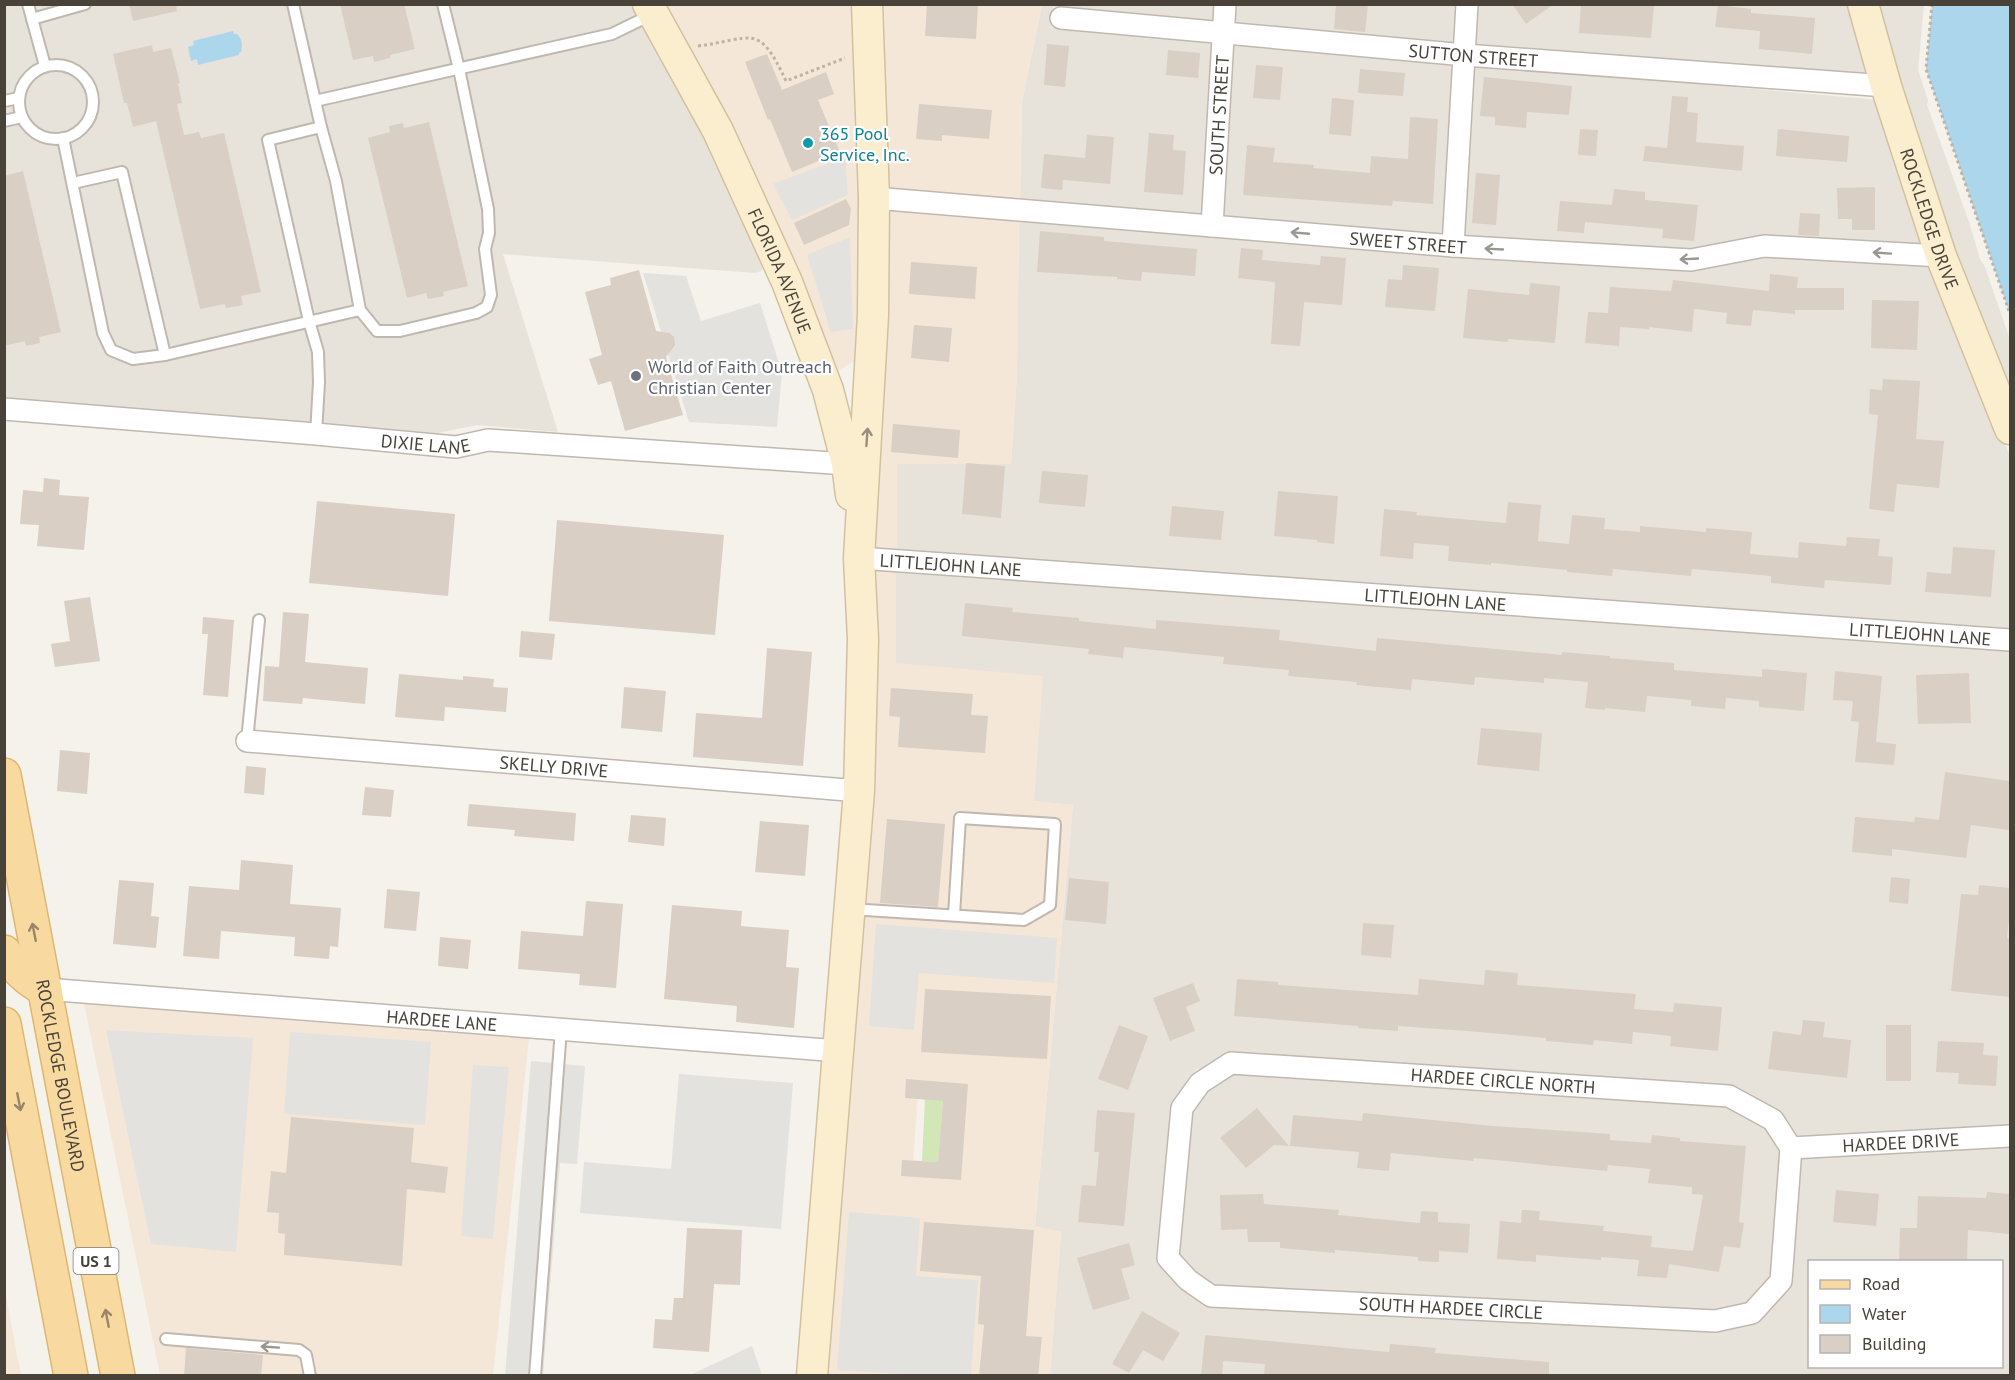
<svg xmlns="http://www.w3.org/2000/svg" width="2015" height="1380" viewBox="0 0 2015 1380" font-family="'PT Sans',sans-serif">
<style>
.residential{fill:#e8e3da;fill-rule:evenodd}
.commercial{fill:#f4e7d8;fill-rule:evenodd}
.green{fill:#d3e6b7}
.parking{fill:#e4e2df}
.water{fill:#acd6ec}
.building{fill:#d9cfc4}
.lines{fill:none;stroke-linecap:round;stroke-linejoin:round}
.lane-casing{stroke:#c0b8ae;stroke-width:14}
.street-casing{stroke:#c0b8ae;stroke-width:24}
.secondary-casing{stroke:#d1c19e;stroke-width:33}
.primary-casing{stroke:#ddb771;stroke-width:36}
.path{stroke:#c0b3a0;stroke-width:3;stroke-dasharray:3 3;stroke-linecap:butt}
.lane{stroke:#fff;stroke-width:10}
.street{stroke:#fff;stroke-width:21}
.secondary{stroke:#fbeecf;stroke-width:30}
.primary{stroke:#f8daa1;stroke-width:33}
.oneway{stroke:#9a9792}
.oneway2{stroke:#998f7c}
.oneway3{stroke:#978668}
.culture-dot{fill:#0f9aa8;stroke:#fff;stroke-width:2}
.worship-dot{fill:#6b7280;stroke:#fff;stroke-width:2}
.labels{text-anchor:middle;dominant-baseline:central;stroke-width:4.5;stroke-linejoin:round;paint-order:stroke}
.shield{fill:#fff;stroke:#7f7b74;stroke-width:1.5}
.shield-label{font-size:16px;font-weight:bold;fill:#484239}
.street-label{font-size:18px;fill:#484239;stroke:#fff}
.culture-label{font-size:18px;fill:#0d838f;stroke:#fff;text-anchor:start}
.worship-label{font-size:18px;fill:#5b616d;stroke:#fff;text-anchor:start}
</style>
<rect width="100%" height="100%" fill="#f5f1eb"/>
<g class="residential">
<polygon points="4,5 636,5 714,146 765,265 761,271 755,273 503,254 558,432 477,425 428,435 5,399"/>
<polygon points="1042,5 1216,5 1215,21 1053,7 1051,28 1214,42 1204,214 1020,199 1022,101"/>
<polygon points="1235,5 1457,5 1456,43 1234,22"/>
<polygon points="1477,5 1853,5 1872,75 1475,45"/>
<polygon points="1873,5 1924,5 1918,70 1928,100 1927,105 1969,222 1980,259 1985,267 2010,340 2010,403 1951,254"/>
<polygon points="1233,44 1455,65 1444,235 1223,216"/>
<polygon points="1474,66 1665,81 1880,100 1927,245 1765,235 1691,249 1463,236"/>
<polygon points="1019,221 1443,257 1690,271 1764,256 1934,267 2010,456 2010,630 897,550 897,464 1011,464 1017,373"/>
<path d="M896,571L2010,651V1126L1796,1137L1778,1110L1729,1085L1231,1052L1201,1070L1198,1068L1187,1079L1188,1082L1159,1258L1181,1288L1211,1307L1717,1332L1753,1324L1758,1321L1787,1288L1800,1159L2010,1147V1375H1050L1061,1232L1035,1227L1073,805L1034,801L896,663ZM1810,1262H2002V1366H1810Z"/>
<polygon points="1233,1074 1726,1107 1767,1129 1781,1151 1771,1276 1747,1303 1715,1310 1215,1286 1194,1272 1178,1254 1191,1112 1206,1092"/>
</g>
<g class="commercial">
<polygon points="658,5 857,5 864,341 854,361 832,375"/>
<polygon points="876,5 1042,5 1022,101 1020,199 883,188"/>
<polygon points="883,210 1019,221 1017,373 1011,464 897,464 897,550 869,548"/>
<path d="M869,570L896,571V663L1043,676L1034,801L1073,805L1035,1226L1061,1232L1050,1375L821,1376ZM918,1096L951,1101L921,1171L913,1161Z"/>
<polygon points="84,1003 547,1039 529,1038 493,1375 160,1375"/>
<polygon points="4,1292 5,1292 21,1375 5,1375"/>
</g>
<polygon class="green" points="925,1099 943,1101 938,1162 922,1161"/>
<g class="parking">
<polygon points="845,157 848,195 792,220 773,184"/>
<polygon points="850,237 853,329 831,332 807,255"/>
<polygon points="643,273 686,276 701,321 760,303 782,373 777,427 689,422"/>
<polygon points="876,924 1057,938 1054,983 919,973 914,1030 869,1026"/>
<polygon points="106,1030 253,1038 236,1252 151,1244"/>
<polygon points="290,1032 431,1042 425,1125 284,1114"/>
<polygon points="531,1061 585,1066 577,1164 560,1163 543,1375 505,1376"/>
<polygon points="473,1065 509,1067 493,1239 461,1236"/>
<polygon points="679,1074 793,1083 781,1229 580,1213 584,1162 671,1169"/>
<polygon points="849,1212 920,1218 916,1276 978,1280 971,1375 915,1375 837,1370"/>
<polygon points="752,1346 762,1375 690,1375"/>
</g>
<g class="water">
<polygon points="1932,5 2010,5 2010,314 1926,69"/>
<path d="M233,31L234,34H237C242,39 243,45 241,52L239,53V55L198,65L197,59L191,61L188,47L194,45L193,41Z"/>
</g>
<g class="building">
<polygon points="129,4 176,4 177,11 133,21"/>
<polygon points="340,4 404,4 415,49 390,55 390,58 374,62 373,56 353,60"/>
<polygon points="927,4 978,4 976,39 925,36"/>
<polygon points="1336,4 1368,4 1365,32 1334,29"/>
<polygon points="1512,4 1554,4 1526,24"/>
<polygon points="1581,4 1654,4 1651,38 1579,33"/>
<polygon points="1718,5 1751,9 1751,13 1815,18 1812,54 1759,49 1760,31 1715,27"/>
<polygon points="1047,44 1069,46 1065,87 1044,85"/>
<polygon points="152,45 153,52 171,48 180,83 178,84 182,103 177,104 184,135 199,132 201,138 224,133 261,292 241,296 243,305 226,308 225,304 200,309 156,121 133,127 127,103 124,103 113,54"/>
<polygon points="1168,50 1200,53 1198,78 1166,75"/>
<polygon points="767,54 782,90 826,72 834,94 818,100 840,152 792,172 770,119 768,120 745,62"/>
<polygon points="1256,65 1283,67 1280,100 1253,98"/>
<polygon points="1360,69 1405,73 1403,96 1358,93"/>
<polygon points="1484,77 1572,86 1569,115 1527,112 1526,128 1495,125 1495,117 1480,116"/>
<polygon points="1672,96 1688,97 1687,112 1698,113 1696,142 1744,146 1742,171 1643,161 1645,146 1667,148"/>
<polygon points="1332,98 1354,100 1351,136 1329,134"/>
<polygon points="919,104 992,110 989,139 942,135 942,141 916,139"/>
<polygon points="1410,117 1438,119 1433,204 1393,201 1392,206 1243,195 1247,145 1275,148 1273,162 1314,165 1313,168 1370,173 1371,156 1408,159"/>
<polygon points="429,122 468,286 443,292 444,296 428,299 426,293 407,298 368,138 390,132 389,126 403,123 404,128"/>
<polygon points="1580,129 1598,130 1596,156 1578,155"/>
<polygon points="1778,129 1849,136 1847,162 1776,156"/>
<polygon points="1149,133 1174,135 1173,150 1186,151 1183,195 1144,192"/>
<polygon points="1087,135 1114,137 1110,184 1063,180 1062,190 1041,188 1044,154 1085,158"/>
<polygon points="23,171 61,332 39,337 40,343 26,346 25,341 4,346 4,176"/>
<polygon points="1476,173 1500,175 1496,225 1472,223"/>
<polygon points="1875,187 1875,230 1852,230 1852,219 1838,219 1837,188"/>
<polygon points="1614,189 1645,192 1645,200 1698,205 1694,241 1662,238 1663,229 1585,222 1584,233 1557,231 1560,201 1612,205"/>
<polygon points="846,199 851,209 849,225 804,245 794,223"/>
<polygon points="1800,213 1820,214 1819,236 1798,235"/>
<polygon points="1040,231 1104,237 1104,241 1197,249 1195,276 1142,272 1141,281 1117,279 1117,277 1037,272"/>
<polygon points="1241,248 1263,250 1262,260 1320,265 1321,256 1346,258 1342,305 1304,302 1300,346 1271,344 1275,282 1238,278"/>
<polygon points="911,262 977,267 975,299 909,294"/>
<polygon points="1403,265 1439,268 1435,311 1385,307 1388,279 1402,280"/>
<polygon points="639,270 656,331 669,333 674,337 675,345 666,357 683,415 625,431 611,381 598,385 589,359 602,355 585,292 611,285 610,278"/>
<polygon points="1770,274 1798,277 1797,288 1844,288 1844,310 1795,310 1795,314 1753,310 1751,326 1726,324 1727,313 1694,309 1692,332 1649,327 1649,329 1620,327 1619,346 1585,343 1588,312 1608,313 1610,287 1671,291 1673,280 1769,291"/>
<polygon points="1530,283 1560,286 1555,343 1508,339 1508,342 1463,338 1468,289 1529,295"/>
<polygon points="1872,300 1919,301 1917,350 1871,348"/>
<polygon points="914,325 952,328 949,362 911,358"/>
<polygon points="1883,379 1920,381 1916,439 1944,441 1939,488 1897,484 1894,512 1869,509 1878,415 1869,414 1870,389 1882,390"/>
<polygon points="893,424 960,430 958,458 891,452"/>
<polygon points="966,463 1005,466 1001,518 962,514"/>
<polygon points="1042,471 1088,475 1085,507 1039,503"/>
<polygon points="44,478 60,480 59,495 89,497 84,550 37,546 39,525 20,524 23,490 43,492"/>
<polygon points="1278,491 1338,496 1334,544 1317,542 1317,540 1274,536"/>
<polygon points="317,501 455,514 448,596 309,583"/>
<polygon points="1508,502 1541,505 1538,541 1569,544 1572,515 1605,518 1604,529 1640,532 1640,526 1706,532 1706,528 1752,532 1750,554 1798,558 1799,542 1846,546 1847,537 1880,539 1878,556 1893,557 1891,585 1825,580 1824,588 1771,583 1771,576 1692,569 1691,576 1613,569 1612,576 1567,572 1567,570 1491,563 1491,565 1448,561 1449,546 1414,543 1413,559 1380,556 1384,509 1417,512 1416,515 1506,523"/>
<polygon points="1172,506 1224,511 1221,540 1169,536"/>
<polygon points="557,520 724,535 715,635 549,621"/>
<polygon points="1953,547 1995,550 1991,597 1925,592 1927,572 1951,574"/>
<polygon points="90,597 100,661 55,667 51,644 70,641 64,601"/>
<polygon points="965,603 1013,608 1012,612 1079,618 1079,621 1156,629 1156,620 1280,630 1279,640 1376,651 1377,638 1562,655 1562,652 1610,656 1610,658 1674,663 1674,670 1762,677 1762,669 1807,673 1804,711 1759,707 1759,701 1726,698 1725,709 1691,706 1691,700 1647,696 1645,712 1605,708 1605,710 1585,708 1588,682 1544,678 1544,683 1475,677 1474,685 1412,679 1411,690 1356,685 1357,682 1288,676 1289,670 1223,664 1224,657 1124,647 1123,658 1088,654 1089,649 962,636"/>
<polygon points="283,612 309,614 305,662 368,668 365,704 303,698 302,704 263,701 265,666 279,667"/>
<polygon points="203,617 234,620 228,697 203,695 208,634 202,634"/>
<polygon points="521,631 555,634 552,660 519,657"/>
<polygon points="767,648 812,652 803,766 693,757 696,713 762,718"/>
<polygon points="1835,671 1882,676 1876,742 1896,744 1894,765 1855,762 1859,722 1851,721 1853,701 1833,700"/>
<polygon points="1969,673 1971,723 1918,724 1916,675"/>
<polygon points="399,674 463,680 463,676 494,679 493,687 508,688 506,712 445,707 444,721 395,717"/>
<polygon points="624,687 666,691 662,732 621,728"/>
<polygon points="891,688 973,694 971,715 988,716 985,753 898,747 900,717 889,716"/>
<polygon points="1481,728 1542,733 1539,771 1477,765"/>
<polygon points="60,750 90,753 87,794 57,791"/>
<polygon points="246,766 266,768 264,795 244,793"/>
<polygon points="1945,772 2010,781 2009,830 1971,825 1966,858 1892,849 1892,856 1852,852 1855,817 1914,822 1915,817 1939,820"/>
<polygon points="365,787 394,790 391,817 362,815"/>
<polygon points="469,804 576,813 574,841 514,836 515,830 467,826"/>
<polygon points="631,815 666,818 664,846 628,842"/>
<polygon points="887,819 945,824 938,907 880,903"/>
<polygon points="760,821 809,825 805,876 755,872"/>
<polygon points="241,860 293,865 290,904 341,908 338,947 330,946 329,959 294,956 295,937 221,931 219,959 183,956 189,886 239,890"/>
<polygon points="1891,877 1910,879 1908,904 1889,902"/>
<polygon points="1069,878 1109,882 1106,924 1065,920"/>
<polygon points="119,880 154,883 151,916 159,917 156,948 113,944"/>
<polygon points="1979,885 2010,888 2010,911 2007,938 2010,939 2010,997 1951,991 1961,894 1978,895"/>
<polygon points="387,889 420,892 416,931 384,928"/>
<polygon points="586,901 623,904 616,988 579,985 580,974 518,969 521,931 583,936"/>
<polygon points="672,905 742,911 741,926 789,930 786,967 799,968 794,1028 736,1022 737,1006 664,999"/>
<polygon points="1363,923 1394,925 1391,958 1361,955"/>
<polygon points="440,937 471,940 468,969 438,966"/>
<polygon points="1485,970 1518,973 1517,985 1636,994 1634,1009 1673,1012 1674,1003 1722,1007 1718,1051 1670,1046 1671,1036 1633,1032 1632,1044 1594,1040 1593,1045 1546,1041 1546,1038 1467,1031 1398,1026 1398,1031 1358,1028 1358,1026 1234,1016 1237,979 1278,982 1278,985 1418,995 1419,979 1484,985"/>
<polygon points="1193,983 1200,1001 1186,1007 1195,1031 1170,1041 1153,998"/>
<polygon points="925,989 1051,996 1047,1059 921,1052"/>
<polygon points="1803,1020 1825,1022 1823,1037 1851,1040 1847,1078 1768,1069 1773,1031 1801,1035"/>
<polygon points="1119,1025 1148,1036 1128,1090 1098,1079"/>
<rect x="1886" y="1025" width="25" height="56"/>
<polygon points="1938,1041 1984,1043 1983,1055 1998,1056 1996,1086 1958,1084 1959,1073 1936,1072"/>
<polygon points="906,1079 968,1084 961,1180 901,1176 902,1160 938,1162 943,1101 905,1098"/>
<polygon points="1257,1108 1289,1146 1274,1145 1246,1168 1220,1138"/>
<polygon points="1097,1110 1135,1113 1124,1226 1078,1222 1082,1185 1096,1186 1099,1152 1094,1152"/>
<polygon points="1363,1113 1493,1126 1610,1134 1610,1140 1651,1143 1652,1135 1680,1138 1680,1141 1746,1146 1739,1222 1744,1223 1740,1248 1724,1246 1719,1272 1669,1264 1667,1278 1637,1276 1639,1260 1601,1257 1601,1260 1536,1255 1536,1262 1497,1259 1500,1221 1521,1223 1522,1210 1540,1211 1539,1220 1604,1226 1603,1231 1652,1236 1651,1247 1693,1251 1703,1195 1692,1194 1692,1187 1648,1183 1650,1169 1608,1165 1607,1171 1474,1158 1473,1161 1391,1153 1389,1171 1357,1168 1359,1152 1290,1146 1293,1115 1362,1121"/>
<polygon points="291,1117 414,1128 411,1162 448,1167 445,1193 407,1189 402,1266 284,1255 285,1234 278,1233 279,1213 267,1212 271,1171 286,1173"/>
<polygon points="1836,1190 1879,1194 1876,1226 1833,1222"/>
<polygon points="1987,1192 2010,1194 2010,1234 1968,1230 1967,1262 1899,1262 1900,1228 1917,1228 1918,1196 1986,1198"/>
<polygon points="1263,1194 1264,1204 1339,1210 1338,1215 1420,1223 1421,1211 1438,1212 1438,1222 1470,1224 1468,1253 1439,1251 1439,1262 1418,1261 1418,1257 1335,1250 1335,1253 1280,1248 1280,1242 1248,1242 1247,1229 1221,1230 1220,1195"/>
<polygon points="924,1222 1034,1230 1026,1336 1042,1337 1038,1376 979,1376 984,1325 978,1324 981,1276 920,1271"/>
<polygon points="687,1228 742,1230 740,1285 714,1284 709,1352 653,1348 655,1319 672,1320 674,1298 683,1298"/>
<polygon points="1129,1243 1135,1265 1121,1269 1130,1299 1093,1310 1077,1258"/>
<polygon points="1142,1311 1180,1333 1163,1361 1143,1350 1129,1373 1112,1364"/>
<polygon points="1205,1335 1389,1352 1390,1344 1436,1348 1435,1353 1549,1362 1549,1376 1392,1376 1372,1374 1372,1376 1264,1376 1265,1364 1223,1361 1222,1376 1201,1376"/>
<polygon points="186,1348 263,1355 261,1376 184,1376"/>
</g>
<g class="lines">
<defs>
<g id="lane">
<polyline points="28,4 45,66"/>
<polyline points="293,4 321,127 268,140 309,321 318,352 319,382 316,434"/>
<polyline points="32,19 85,4"/>
<circle cx="56" cy="102" r="37"/>
<polyline points="4,101 19,98"/>
<polyline points="315,101 612,34 653,14"/>
<polyline points="4,121 22,117"/>
<polyline points="63,138 103,333 111,350 133,359 165,355 360,310 336,181 321,127"/>
<polyline points="73,183 122,172 165,355"/>
<polyline points="360,310 377,331 400,331 476,313 487,307 491,295 485,249 489,233 488,209 459,69 443,4"/>
<polyline points="247,741 259,620"/>
<polyline points="850,909 1024,920 1050,905 1055,824 960,818 954,915"/>
<polyline points="166,1339 299,1350 306,1355 310,1376"/>
<polyline points="535,1376 561,1029"/>
</g>
<g id="street">
<path id="s1" d="M1061,18L1465,55L1886,86"/>
<path id="s2" d="M874,198L1453,246L1691,260L1764,246L1941,256"/>
<path id="s3" d="M1212,226L1225,4"/>
<polyline points="1453,246 1467,4"/>
<path id="s4" d="M4,409L316,434L456,447L488,440L847,464"/>
<path id="s5" d="M859,558L2010,640"/>
<path id="s6" d="M247,741L859,791"/>
<path id="s7" d="M45,989L839,1051"/>
<polygon points="1231,1063 1729,1096 1773,1120 1791,1148 1781,1281 1752,1313 1715,1321 1211,1296 1188,1280 1168,1258 1182,1108 1200,1083"/>
<path id="s8" d="M1791,1148L2010,1136"/>
</g>
<g id="secondary">
<path id="s9" d="M648,4L718,131L787,282L828,390L847,464L851,495"/>
<path id="s10" d="M1863,4L1886,86L1941,256L2010,429"/>
<polyline points="812,1376 859,791 863,639 859,558 873,315 874,198 867,4"/>
</g>
<g id="primary">
<path id="s11" d="M4,775L118,1376"/>
<path d="M4,952C16,968 27,980 45,989"/>
<polyline points="4,1024 71,1376"/>
</g>
</defs>
<use href="#lane" class="lane-casing"/>
<use href="#street" class="street-casing"/>
<use href="#secondary" class="secondary-casing"/>
<use href="#primary" class="primary-casing"/>
<g class="path">
<polyline points="1932,4 1926,69 2010,314"/>
<path d="M698,46C753,39 758,21 786,81L845,58"/>
</g>
<use href="#lane" class="lane"/>
<use href="#street" class="street"/>
<use href="#secondary" class="secondary"/>
<use href="#primary" class="primary"/>
</g>
<defs><path id="oneway-shaft" d="M-6 0H5M1.5-3L5.5 0L1.5 3" fill="none" stroke-width="1.6" stroke-linecap="round" stroke-linejoin="round" transform="scale(1.5)"/></defs>
<g class="oneway">
<use href="#oneway-shaft" transform="translate(1300 233) rotate(-175)"/>
<use href="#oneway-shaft" transform="translate(1494 249) rotate(-177)"/>
<use href="#oneway-shaft" transform="translate(1882 253) rotate(-176)"/>
<use href="#oneway-shaft" transform="translate(1689 259) rotate(177)"/>
<use href="#oneway-shaft" transform="translate(270 1347) rotate(-176)"/>
</g>
<use class="oneway2" href="#oneway-shaft" transform="translate(867 437) rotate(-86)"/>
<g class="oneway3">
<use href="#oneway-shaft" transform="translate(34 932) rotate(-101)"/>
<use href="#oneway-shaft" transform="translate(19 1102) rotate(79)"/>
<use href="#oneway-shaft" transform="translate(107 1318) rotate(-101)"/>
</g>
<circle class="culture-dot" cx="808" cy="143" r="6"/>
<circle class="worship-dot" cx="636" cy="376" r="6"/>
<g class="labels">
<rect class="shield" x="73.5" y="1248" width="45" height="26" rx="4.5"/>
<g class="shield-label">
<text x="96" y="1261">US 1</text>
</g>
<g class="street-label">
<text stroke="none"><textPath href="#s1" startOffset="414">SUTTON STREET</textPath></text>
<text stroke="none"><textPath href="#s3" startOffset="111">SOUTH STREET</textPath></text>
<text stroke="none"><textPath href="#s10" startOffset="225">ROCKLEDGE DRIVE</textPath></text>
<text stroke="none"><textPath href="#s2" startOffset="536">SWEET STREET</textPath></text>
<text stroke="none"><textPath href="#s9" startOffset="298">FLORIDA AVENUE</textPath></text>
<text stroke="none"><textPath href="#s4" startOffset="423">DIXIE LANE</textPath></text>
<text stroke="none"><textPath href="#s5" startOffset="92">LITTLEJOHN LANE</textPath></text>
<text stroke="none"><textPath href="#s5" startOffset="578">LITTLEJOHN LANE</textPath></text>
<text stroke="none"><textPath href="#s5" startOffset="1064">LITTLEJOHN LANE</textPath></text>
<text stroke="none"><textPath href="#s6" startOffset="308">SKELLY DRIVE</textPath></text>
<text stroke="none"><textPath href="#s7" startOffset="398">HARDEE LANE</textPath></text>
<text stroke="none"><textPath href="#s11" startOffset="306">ROCKLEDGE BOULEVARD</textPath></text>
<text transform="translate(1503 1081) rotate(4)">HARDEE CIRCLE NORTH</text>
<text stroke="none"><textPath href="#s8" startOffset="110">HARDEE DRIVE</textPath></text>
<text transform="translate(1451 1308) rotate(3)">SOUTH HARDEE CIRCLE</text>
</g>
<g class="culture-label">
<text x="820" y="133">365 Pool<tspan x="820" dy="21">Service, Inc.</tspan></text>
</g>
<g class="worship-label">
<text x="648" y="366">World of Faith Outreach<tspan x="648" dy="21">Christian Center</tspan></text>
</g>
</g>
<rect width="2015" height="1380" fill="none" stroke="#484239" stroke-width="12"/>
<rect x="1808" y="1260" width="195" height="108" fill="#ffffff" stroke="#b6b3b0" stroke-width="1.5"/>
<rect x="1820" y="1280" width="30" height="9" fill="#f8daa1" stroke="#b6b3b0" stroke-width="1.5"/>
<text x="1862" y="1290" font-size="18" fill="#484239">Road</text>
<rect x="1820" y="1305" width="30" height="18" fill="#acd6ec" stroke="#b6b3b0" stroke-width="1.5"/>
<text x="1862" y="1320" font-size="18" fill="#484239">Water</text>
<rect x="1820" y="1335" width="30" height="18" fill="#d9cfc4" stroke="#b6b3b0" stroke-width="1.5"/>
<text x="1862" y="1350" font-size="18" fill="#484239">Building</text>
</svg>
